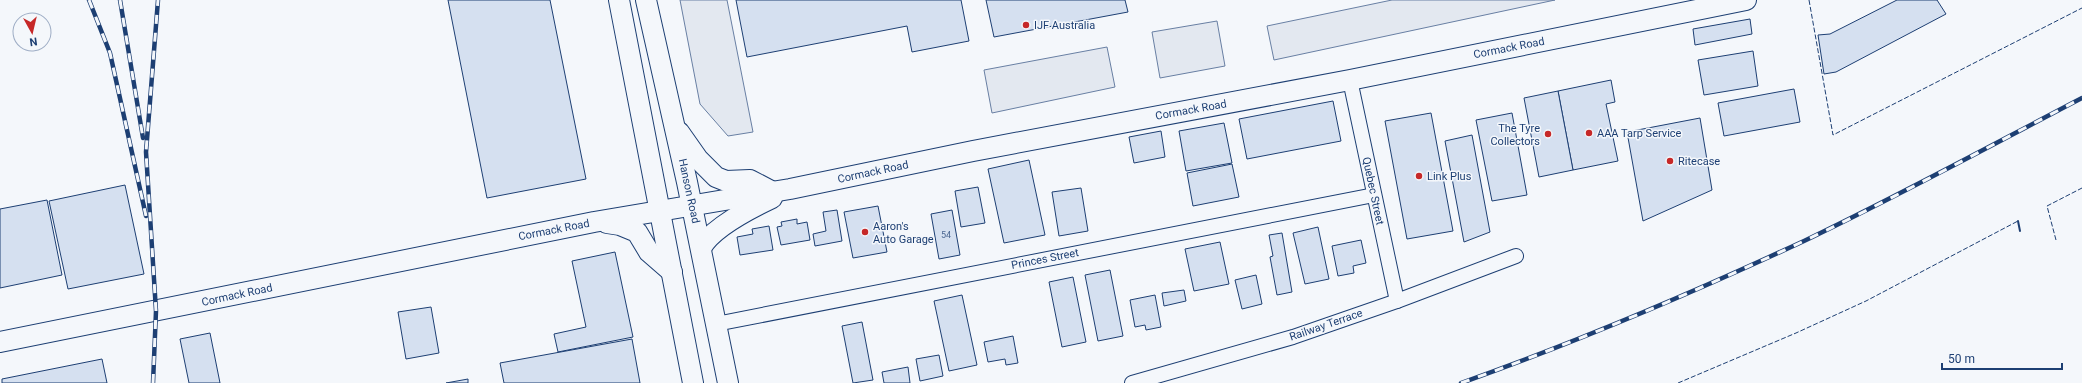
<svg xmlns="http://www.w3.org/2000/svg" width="2082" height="383" viewBox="0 0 2082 383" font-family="Roboto,sans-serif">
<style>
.parking{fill:#e3e8f0;stroke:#687fa3}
.building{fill:#d5e0f0;stroke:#1d3f73}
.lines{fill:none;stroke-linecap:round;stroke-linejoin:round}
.street-casing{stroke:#1d3f73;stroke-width:16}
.secondary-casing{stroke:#1d3f73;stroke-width:22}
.street{stroke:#f4f7fb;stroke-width:14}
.secondary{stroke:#f4f7fb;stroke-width:20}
.rail-casing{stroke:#1d3f73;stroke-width:4.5}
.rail{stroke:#f4f7fb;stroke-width:3;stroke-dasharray:9;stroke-linecap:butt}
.fence{stroke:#1d3f73;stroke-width:1;stroke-dasharray:5 2;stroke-linecap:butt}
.wall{stroke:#1d3f73;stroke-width:2}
.poi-dot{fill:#c62828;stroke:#f4f7fb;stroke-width:1.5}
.labels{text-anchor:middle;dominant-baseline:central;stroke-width:3;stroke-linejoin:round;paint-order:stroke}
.number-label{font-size:9px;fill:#4b6792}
.poi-label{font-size:11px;fill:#1d3f73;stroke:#f4f7fb;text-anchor:start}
.street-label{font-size:11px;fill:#1d3f73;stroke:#f4f7fb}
</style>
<rect width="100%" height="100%" fill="#f4f7fb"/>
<g class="parking">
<polygon points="680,0 727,0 753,132 728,136 700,104"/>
<polygon points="1392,0 1555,0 1274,60 1267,26"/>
<polygon points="1217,21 1225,66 1160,78 1152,32"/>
<polygon points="1107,47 1115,87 992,113 984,70"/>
</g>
<g class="building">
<polygon points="448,0 550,0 586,179 487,198"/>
<polygon points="736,0 961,0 969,41 912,52 907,26 747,57"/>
<polygon points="986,0 1125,0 1128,12 994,37"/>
<polygon points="1897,0 1937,0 1946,14 1836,72 1824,74 1818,35 1830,34"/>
<polygon points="1750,19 1752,34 1695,45 1693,29"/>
<polygon points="1753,51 1758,86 1704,95 1698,60"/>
<polygon points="1611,80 1615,102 1606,104 1618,161 1573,170 1558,91"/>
<polygon points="1794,89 1800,122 1724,136 1718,103"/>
<polygon points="1558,91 1573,170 1539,177 1524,98"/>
<polygon points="1333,101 1341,141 1247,159 1239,119"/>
<polygon points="1431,113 1453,231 1407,239 1385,121"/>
<polygon points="1512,113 1527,195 1492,201 1476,120"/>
<polygon points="1700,118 1712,190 1643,221 1627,132"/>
<polygon points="1224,123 1232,163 1186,171 1179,131"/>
<polygon points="1161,131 1165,157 1134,163 1129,137"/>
<polygon points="1472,135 1490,232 1464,242 1445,141"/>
<polygon points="1029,160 1045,235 1004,243 988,169"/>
<polygon points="1232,164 1239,197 1193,206 1187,173"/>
<polygon points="125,185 144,274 68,289 49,201"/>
<polygon points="978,187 985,223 961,227 955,191"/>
<polygon points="1081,188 1088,231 1059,236 1052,192"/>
<polygon points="47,200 62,275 0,288 0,209"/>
<polygon points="878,206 887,252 853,258 844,212"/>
<polygon points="837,210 842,241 815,246 813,234 826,231 823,212"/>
<polygon points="952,210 960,255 939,259 931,214"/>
<polygon points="797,219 797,224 807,222 810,240 781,245 777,227 782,226 781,222"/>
<polygon points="769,226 773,250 740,255 737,237 753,234 752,229"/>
<polygon points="1318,227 1329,279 1305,284 1293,233"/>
<polygon points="1282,233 1292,292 1277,295 1270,257 1273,256 1269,235"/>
<polygon points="1361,240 1366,263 1353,266 1354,273 1338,276 1332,246"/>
<polygon points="1220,242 1229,284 1194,291 1185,249"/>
<polygon points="615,252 633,337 558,352 554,334 586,327 572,261"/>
<polygon points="1110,270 1123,336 1098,341 1085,275"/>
<polygon points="1256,275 1262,304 1242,309 1235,280"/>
<polygon points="1073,277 1086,342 1062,347 1049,282"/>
<polygon points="1184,290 1186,301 1164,306 1162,293"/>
<polygon points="962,295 977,365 949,371 934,301"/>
<polygon points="1155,295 1161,327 1146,330 1145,325 1135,327 1130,300"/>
<polygon points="431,307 439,353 406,359 398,312"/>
<polygon points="862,322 873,380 853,383 842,326"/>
<polygon points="210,333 220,383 189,383 180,339"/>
<polygon points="1013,336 1018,363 1006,365 1005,359 988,362 984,342"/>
<polygon points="632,339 640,383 504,383 500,363"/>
<polygon points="939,355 943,376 920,381 916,359"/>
<polygon points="102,359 107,383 2,383 2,379"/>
<polygon points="908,367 910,383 884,383 882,372"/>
<polygon points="468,379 468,383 446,383"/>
</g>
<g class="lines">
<defs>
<g id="street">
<polyline points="1350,80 1397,301"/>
<polyline points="716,324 1374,195"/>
<polyline points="1132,383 1293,337 1397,301 1516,256"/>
</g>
<g id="secondary">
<polyline points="619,0 693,383"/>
<polyline points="646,0 687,182 728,383"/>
<polyline points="679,132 698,159 716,177 726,181 750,180 773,192"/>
<polyline points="607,223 620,225 637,232 649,252 672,272"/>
<path d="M701,248C712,228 751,208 772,198"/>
<polyline points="0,342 594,222 790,189 973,151 1350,80 1746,0"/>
</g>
</defs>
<use href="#street" class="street-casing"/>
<use href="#secondary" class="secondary-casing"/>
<use href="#street" class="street"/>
<use href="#secondary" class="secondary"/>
<defs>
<g id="rail">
<polyline points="89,0 110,53 146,216"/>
<polyline points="120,0 143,138"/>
<polyline points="153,383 156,311 146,152 158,0"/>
<path d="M1461,383C1577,342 1692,293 1804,241C1898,196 1990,146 2082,98"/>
</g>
</defs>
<use href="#rail" class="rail-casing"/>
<use href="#rail" class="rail"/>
<g class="fence">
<polyline points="1809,0 1833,135 2082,8"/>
<polyline points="2056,240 2047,206 2082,188"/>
<polyline points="1678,383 1796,333 1866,301 2018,221"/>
</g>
<polyline class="wall" points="2018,221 2020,231"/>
</g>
<g class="poi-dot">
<circle cx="1026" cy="25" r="4"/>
<circle cx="1589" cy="133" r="4"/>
<circle cx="1548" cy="134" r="4"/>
<circle cx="1670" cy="161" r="4"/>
<circle cx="1419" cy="176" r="4"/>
<circle cx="865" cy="232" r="4"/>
</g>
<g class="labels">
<g class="number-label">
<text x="946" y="235">54</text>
</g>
<g class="poi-label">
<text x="1034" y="25">IJF Australia</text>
<text x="1540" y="128" text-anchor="end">The Tyre<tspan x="1540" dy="13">Collectors</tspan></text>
<text x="1597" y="133">AAA Tarp Service</text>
<text x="1678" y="161">Ritecase</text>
<text x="1427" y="176">Link Plus</text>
<text x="873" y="226">Aaron's<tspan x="873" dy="13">Auto Garage</tspan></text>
</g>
<g class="street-label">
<text transform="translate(1509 48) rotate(-11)">Cormack Road</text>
<text transform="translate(1191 110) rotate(-10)">Cormack Road</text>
<text transform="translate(873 172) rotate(-12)">Cormack Road</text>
<text transform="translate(689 191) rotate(78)">Hanson Road</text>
<text transform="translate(1373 191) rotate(78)">Quebec Street</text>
<text transform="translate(554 230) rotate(-11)">Cormack Road</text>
<text transform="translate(1045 259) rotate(-11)">Princes Street</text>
<text transform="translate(237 295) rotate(-12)">Cormack Road</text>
<text transform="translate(1326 325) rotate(-19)">Railway Terrace</text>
</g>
</g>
<g transform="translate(32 32) rotate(172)"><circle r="19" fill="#f4f7fb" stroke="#9eadc5"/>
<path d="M0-3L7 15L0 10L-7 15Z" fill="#c62828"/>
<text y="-6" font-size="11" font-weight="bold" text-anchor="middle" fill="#1d3f73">N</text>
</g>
<path d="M1942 363v6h120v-6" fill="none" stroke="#1d3f73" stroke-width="2"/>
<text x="1948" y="363" font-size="12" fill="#1d3f73" stroke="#f4f7fb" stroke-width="3" paint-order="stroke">50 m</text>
</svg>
